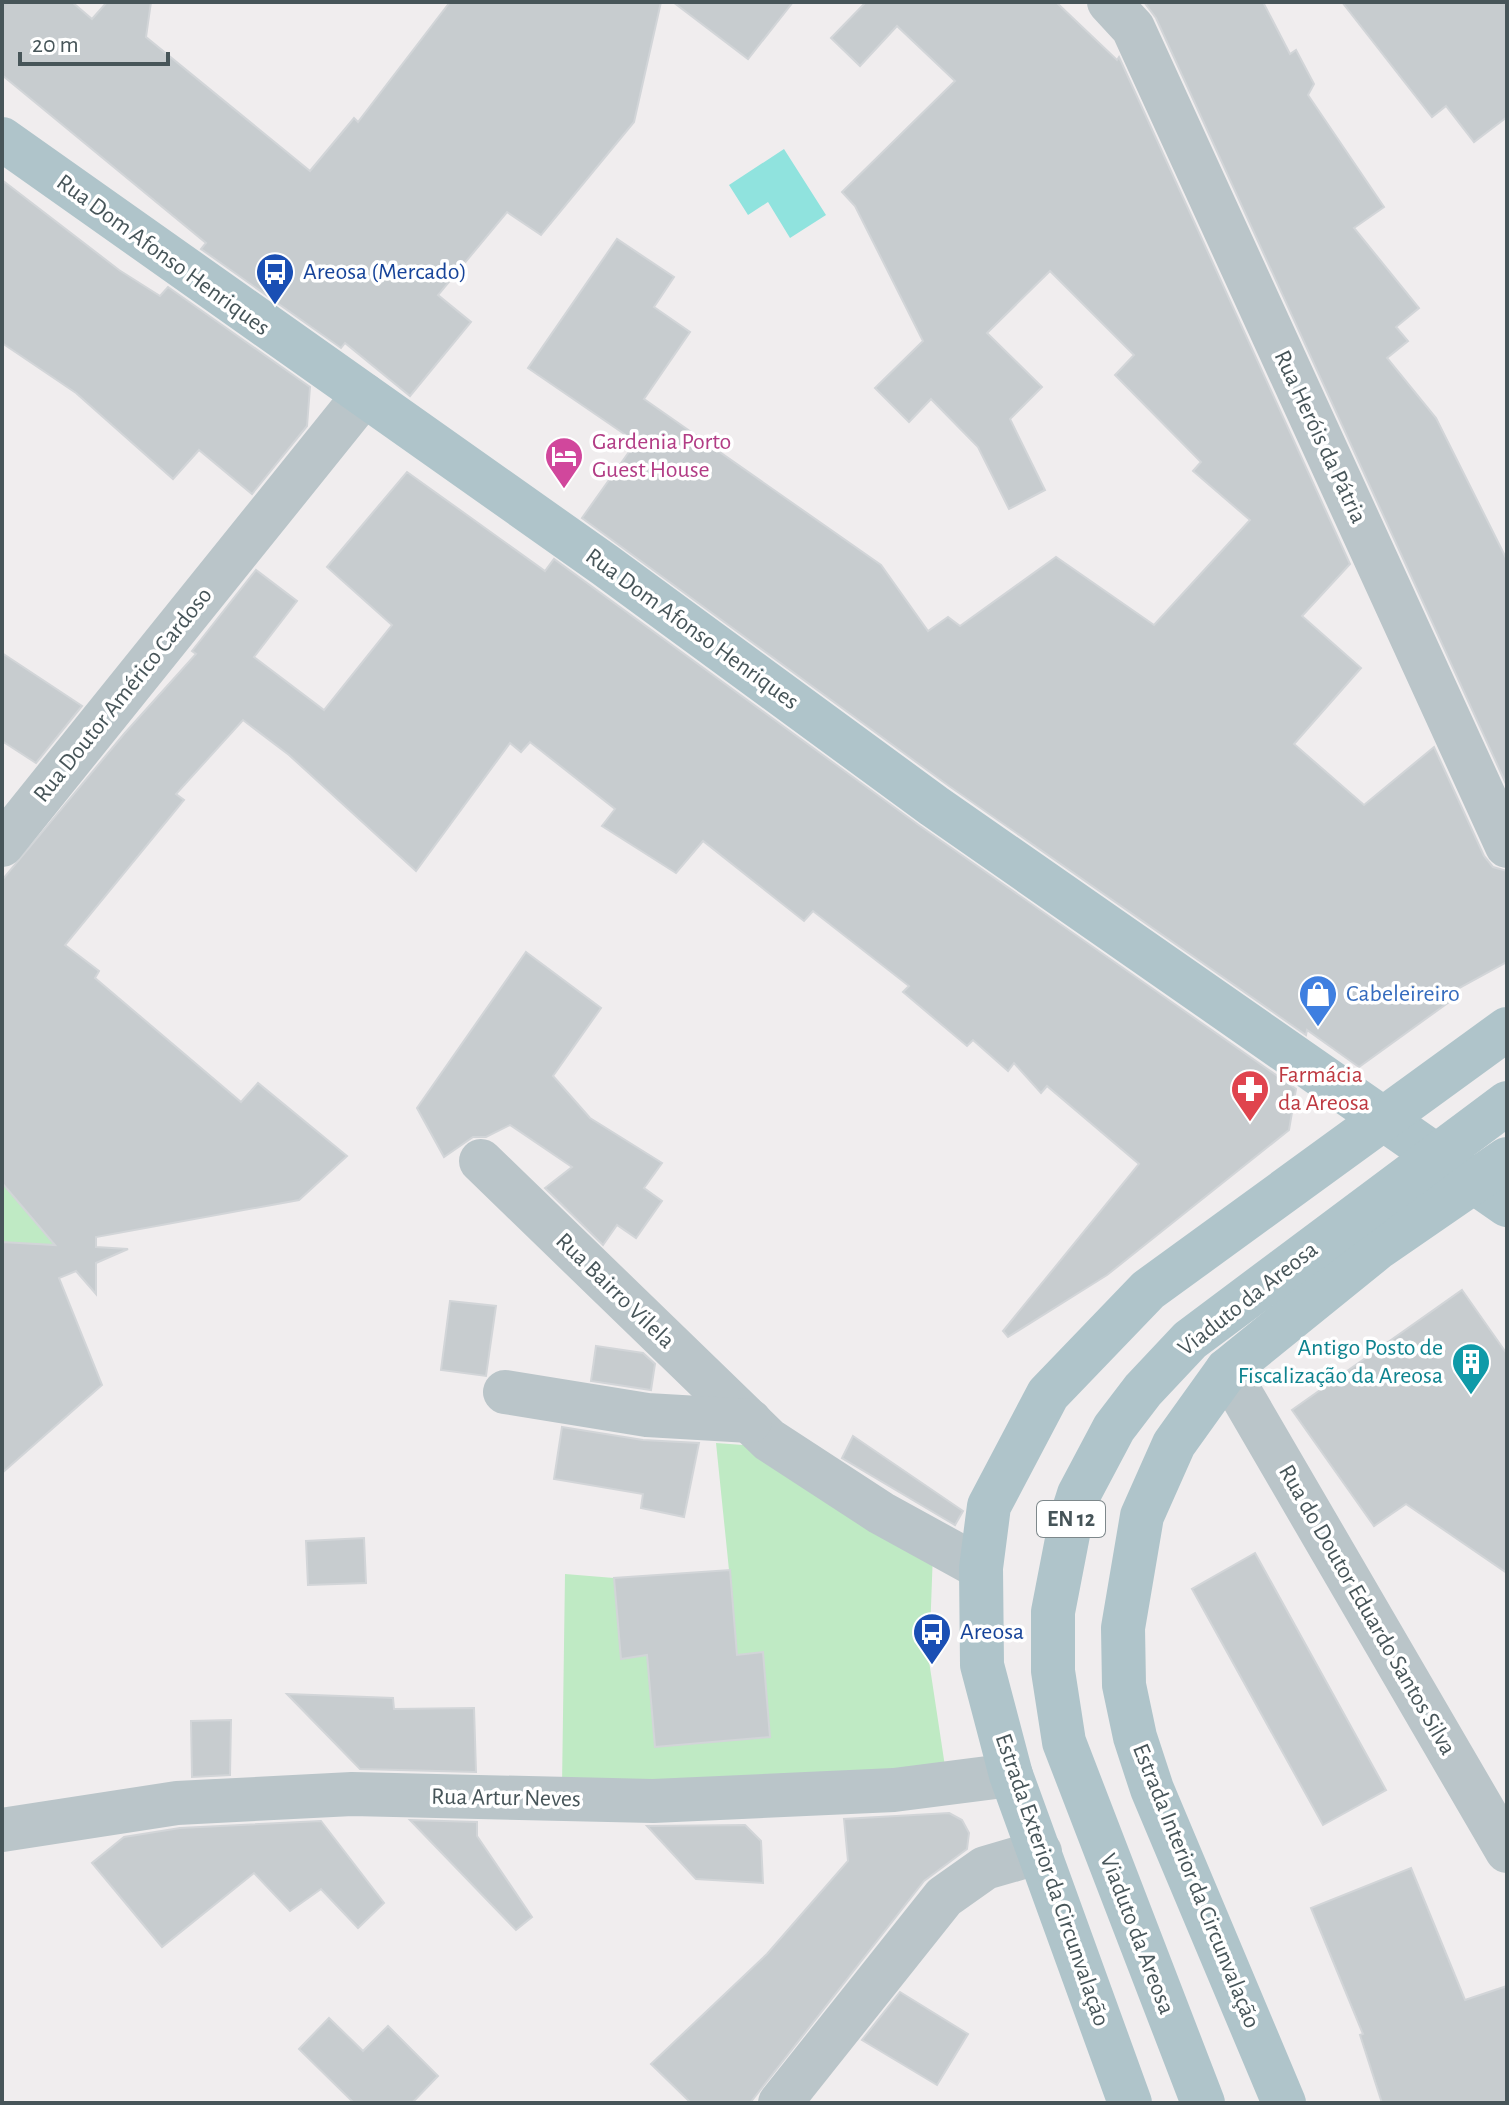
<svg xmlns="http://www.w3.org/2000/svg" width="1509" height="2105" viewBox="0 0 1509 2105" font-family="'Alegreya Sans',sans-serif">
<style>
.green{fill:#bfeac4}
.water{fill:#90e3de}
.building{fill:#c7cccf;stroke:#d2d5d8;stroke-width:2}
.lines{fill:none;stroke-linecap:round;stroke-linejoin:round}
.minor{stroke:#bac5c9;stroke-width:44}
.major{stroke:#afc4ca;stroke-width:44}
.major-bridge{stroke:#afc4ca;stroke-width:44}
.labels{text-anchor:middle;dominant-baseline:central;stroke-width:7;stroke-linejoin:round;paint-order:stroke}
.shield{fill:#fff;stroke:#7e888b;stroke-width:2}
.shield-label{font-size:22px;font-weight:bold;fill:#475559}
.street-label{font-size:24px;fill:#475559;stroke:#fff}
.transit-label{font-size:24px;fill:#164399;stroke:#fff;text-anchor:start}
.hotel-label{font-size:24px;fill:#b23c85;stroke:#fff;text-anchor:start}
.shop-label{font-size:24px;fill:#366cbe;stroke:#fff;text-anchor:start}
.health-label{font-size:24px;fill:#be3a42;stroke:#fff;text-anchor:start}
.culture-label{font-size:24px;fill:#0d838f;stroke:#fff;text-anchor:end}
</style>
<rect width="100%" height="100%" fill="#f0edee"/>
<g class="green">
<polygon points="2,1183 55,1245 2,1242"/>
<polygon points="716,1443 743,1445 933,1552 929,1661 946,1773 562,1786 565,1574 614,1578 729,1570"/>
</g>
<polygon class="water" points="784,149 826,215 790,238 768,202 748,215 729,185"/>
<g class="building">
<polygon points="2,2 72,2 92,19 107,2 151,2 146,37 310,171 354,118 358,122 450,2 661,2 634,122 541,235 507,212 438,295 471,322 410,396 345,343 341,348 201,249 206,243 2,75"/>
<polygon points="673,2 793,2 748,59"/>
<polygon points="866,2 1056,2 1117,60 1119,57 1350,564 1302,616 1361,668 1294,744 1364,805 1434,747 1484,856 1493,867 1507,871 1507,962 1450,993 1456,997 1359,1067 1307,1030 1306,1035 949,786 582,518 636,442 528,368 617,239 674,277 654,307 690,332 644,399 881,565 928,631 948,617 960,626 1056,557 1154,625 1250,520 1193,471 1201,462 1115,375 1134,355 1050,271 987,333 1042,387 1010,419 1045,490 1009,509 978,447 931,399 909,422 875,388 923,341 855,206 842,192 955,81 897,26 860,66 831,38"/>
<polygon points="1144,2 1263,2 1290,54 1296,50 1314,84 1308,95 1384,207 1354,228 1419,308 1396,327 1408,341 1387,358 1436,418 1507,560 1507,786 1156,18"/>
<polygon points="1342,2 1507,2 1507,117 1474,142 1446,106 1432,117"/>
<polygon points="2,180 119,270 160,296 168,287 310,387 307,426 252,494 199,450 173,479 76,393 2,343"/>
<polygon points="407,472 545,571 554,559 920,826 1296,1089 1289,1130 1107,1275 1008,1337 1003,1331 1139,1164 1047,1086 1041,1093 1014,1063 1008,1071 973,1040 967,1046 903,992 909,986 813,911 804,921 703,841 676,873 602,826 615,809 530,742 521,752 510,743 416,871 289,755 243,720 176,794 184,800 65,945 99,971 95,978 241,1102 258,1083 347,1156 299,1200 96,1237 96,1247 128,1249 96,1263 96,1294 76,1271 59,1278 102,1385 2,1473 2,1242 55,1245 2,1183 2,880 124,734 196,654 192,651 256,570 297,601 254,657 324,710 392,625 327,567"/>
<polygon points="2,653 82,706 36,763 2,741"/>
<polygon points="526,952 601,1008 553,1076 590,1118 662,1163 644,1188 662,1201 636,1238 617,1225 603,1245 545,1188 572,1167 510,1125 486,1137 473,1137 444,1157 417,1108"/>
<polygon points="1462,1290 1507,1354 1507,1573 1406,1504 1374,1526 1292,1410"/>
<polygon points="450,1301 496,1306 486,1376 441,1370"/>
<polygon points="596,1346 643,1353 655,1364 651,1390 591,1381"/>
<polygon points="562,1427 643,1440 699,1443 684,1517 641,1508 643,1494 554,1479"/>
<polygon points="853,1436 963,1511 955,1525 842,1458"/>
<polygon points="364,1538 366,1583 308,1585 306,1541"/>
<polygon points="1255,1553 1386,1790 1323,1825 1192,1589"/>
<polygon points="730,1570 737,1655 763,1652 770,1737 655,1747 647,1655 621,1659 614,1578"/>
<polygon points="287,1694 393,1698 394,1709 474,1708 476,1772 360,1769"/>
<polygon points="231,1720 230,1775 192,1777 191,1721"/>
<polygon points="949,1813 962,1820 969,1833 967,1849 924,1881 750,2103 691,2103 651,2064 767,1954 848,1861 844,1819"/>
<polygon points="410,1820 477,1822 477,1836 532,1917 516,1930"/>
<polygon points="321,1821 384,1903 358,1928 321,1889 290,1911 254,1873 162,1947 92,1863 124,1837 180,1828"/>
<polygon points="745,1825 761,1841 763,1883 696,1879 647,1826"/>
<polygon points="1411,1868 1465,2000 1507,1986 1507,2103 1382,2103 1360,2035 1363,2034 1311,1908"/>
<polygon points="900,1992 968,2034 937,2085 862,2040"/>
<polygon points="329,2018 363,2051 388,2026 438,2076 412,2103 354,2103 299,2049"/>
</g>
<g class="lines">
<g class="minor">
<polyline points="1109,2 1133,28 1507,846"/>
<polyline points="2,845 364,395"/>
<polyline points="481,1161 769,1440 881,1513 981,1568"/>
<polyline points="1227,1370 1507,1851"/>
<polyline points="505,1392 647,1415 750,1421"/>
<polyline points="2,1830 177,1803 352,1794 653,1801 894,1790 1011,1775"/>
<polyline points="780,2103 944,1897 985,1868 1040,1852"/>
</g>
<g class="major">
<polyline points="2,139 605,565 934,806 1507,1205"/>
<polyline points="1130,2103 1011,1775 982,1665 981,1568 989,1506 1048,1394 1148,1290 1507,1029"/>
<polyline points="1284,2103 1152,1789 1135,1737 1124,1685 1123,1628 1142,1516 1174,1444 1227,1370 1379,1247 1507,1159"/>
</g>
<polyline class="major-bridge" points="1203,2103 1064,1742 1053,1671 1053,1612 1071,1519 1079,1494 1114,1428 1143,1390 1190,1340 1507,1103"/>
</g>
<defs>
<symbol id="bus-pin" viewBox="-11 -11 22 30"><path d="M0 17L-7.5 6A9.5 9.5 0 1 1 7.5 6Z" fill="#1a4fb4" stroke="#fff"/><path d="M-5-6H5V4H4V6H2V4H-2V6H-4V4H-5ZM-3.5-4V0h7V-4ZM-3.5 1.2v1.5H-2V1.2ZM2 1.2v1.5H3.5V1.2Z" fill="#fff"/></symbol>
<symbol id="hotel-pin" viewBox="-11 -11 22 30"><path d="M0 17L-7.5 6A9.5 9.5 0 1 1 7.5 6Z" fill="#d1479c" stroke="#fff"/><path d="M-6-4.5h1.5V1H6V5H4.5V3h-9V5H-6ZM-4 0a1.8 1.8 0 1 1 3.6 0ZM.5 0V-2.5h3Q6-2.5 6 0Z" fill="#fff"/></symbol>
<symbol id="shop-pin" viewBox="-11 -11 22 30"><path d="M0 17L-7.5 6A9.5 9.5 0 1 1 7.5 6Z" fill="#3f7fe0" stroke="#fff"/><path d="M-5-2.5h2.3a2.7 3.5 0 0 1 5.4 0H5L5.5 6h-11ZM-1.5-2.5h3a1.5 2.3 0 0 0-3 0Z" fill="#fff"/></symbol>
<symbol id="pharmacy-pin" viewBox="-11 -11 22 30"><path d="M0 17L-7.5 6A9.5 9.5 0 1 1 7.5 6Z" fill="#e0444e" stroke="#fff"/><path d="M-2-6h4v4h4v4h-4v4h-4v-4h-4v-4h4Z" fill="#fff"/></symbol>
<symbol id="building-pin" viewBox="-11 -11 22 30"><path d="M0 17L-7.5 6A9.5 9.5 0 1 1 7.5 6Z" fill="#0f9aa8" stroke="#fff"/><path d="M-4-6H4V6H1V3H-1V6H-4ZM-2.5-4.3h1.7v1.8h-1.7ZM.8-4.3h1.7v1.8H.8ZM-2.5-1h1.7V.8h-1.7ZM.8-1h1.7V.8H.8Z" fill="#fff"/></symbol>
</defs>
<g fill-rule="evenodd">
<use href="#bus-pin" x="253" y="250" width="44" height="60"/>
<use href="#hotel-pin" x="542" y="434" width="44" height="60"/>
<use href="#shop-pin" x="1296" y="972" width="44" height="60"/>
<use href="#pharmacy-pin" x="1228" y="1067" width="44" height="60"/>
<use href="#building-pin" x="1449" y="1340" width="44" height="60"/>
<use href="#bus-pin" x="910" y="1610" width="44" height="60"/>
</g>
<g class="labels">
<rect class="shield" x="1037" y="1501" width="68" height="36" rx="6"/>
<g class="shield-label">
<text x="1071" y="1519">EN 12</text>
</g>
<g class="street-label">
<text transform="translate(163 255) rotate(36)">Rua Dom Afonso Henriques</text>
<text transform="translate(1320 437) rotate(65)">Rua Heróis da Pátria</text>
<text transform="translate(692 629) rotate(36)">Rua Dom Afonso Henriques</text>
<text transform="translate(123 695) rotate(-51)">Rua Doutor Américo Cardoso</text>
<text transform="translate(615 1291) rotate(44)">Rua Bairro Vilela</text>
<text transform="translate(1248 1299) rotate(-38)">Viaduto da Areosa</text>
<text transform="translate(1367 1610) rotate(60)">Rua do Doutor Eduardo Santos Silva</text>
<text transform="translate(506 1798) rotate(1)">Rua Artur Neves</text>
<text transform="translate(1052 1880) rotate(71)">Estrada Exterior da Circunvalação</text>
<text transform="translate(1196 1886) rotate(68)">Estrada Interior da Circunvalação</text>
<text transform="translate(1137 1934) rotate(69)">Viaduto da Areosa</text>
</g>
<g class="transit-label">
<text x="303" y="272">Areosa (Mercado)</text>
<text x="960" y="1632">Areosa</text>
</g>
<g class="hotel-label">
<text x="592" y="442">Gardenia Porto<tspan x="592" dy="28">Guest House</tspan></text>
</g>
<g class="shop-label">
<text x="1346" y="994">Cabeleireiro</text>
</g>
<g class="health-label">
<text x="1278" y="1075">Farmácia<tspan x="1278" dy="28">da Areosa</tspan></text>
</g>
<g class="culture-label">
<text x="1443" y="1348">Antigo Posto de<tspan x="1443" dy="28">Fiscalização da Areosa</tspan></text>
</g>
</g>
<rect width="1509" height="2105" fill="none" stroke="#475559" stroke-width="8"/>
<path d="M20 52v12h148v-12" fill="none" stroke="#475559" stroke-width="4"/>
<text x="32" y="52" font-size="24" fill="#475559" stroke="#ffffff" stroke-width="6" paint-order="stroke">20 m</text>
</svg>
